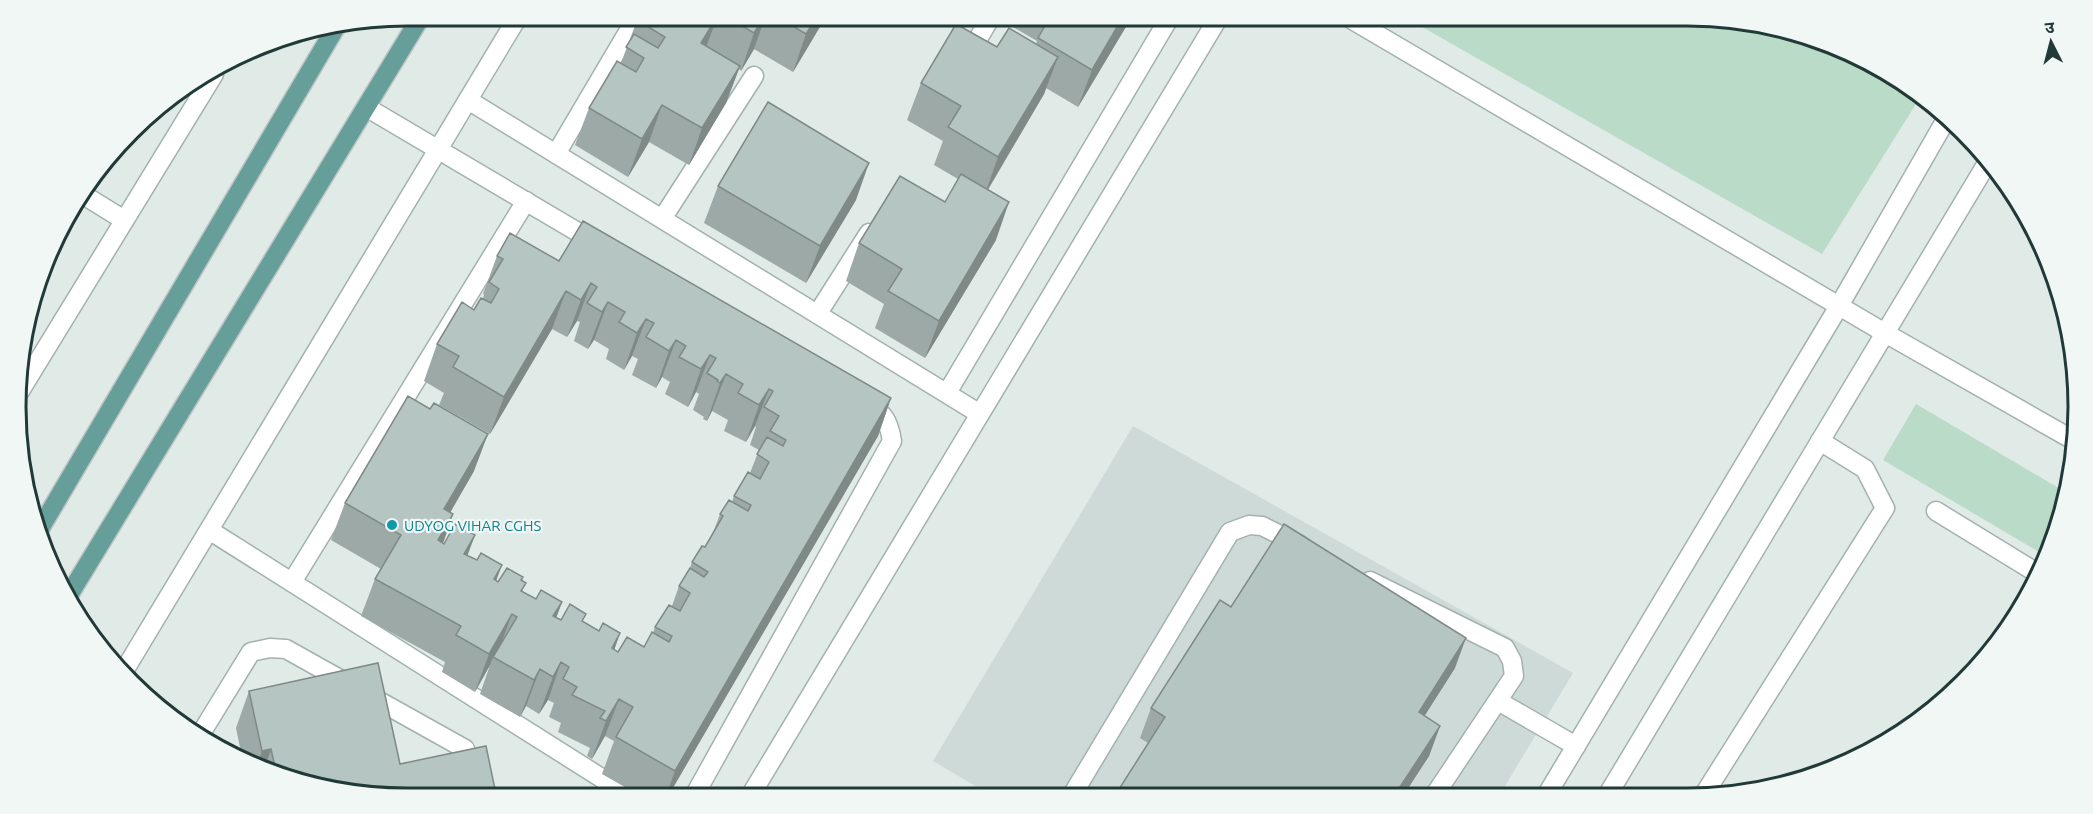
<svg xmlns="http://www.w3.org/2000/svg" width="2093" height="814" viewBox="0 0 2093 814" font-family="Ubuntu,'Noto Sans Devanagari',sans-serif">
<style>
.built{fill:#cedad7}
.green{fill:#badbc8}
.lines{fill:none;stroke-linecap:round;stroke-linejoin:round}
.minor-casing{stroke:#a3b2af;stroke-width:21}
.major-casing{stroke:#bcc4c3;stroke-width:21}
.minor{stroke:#fff;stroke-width:18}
.major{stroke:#669e9a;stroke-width:18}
.wall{fill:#9ca9a6}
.shaded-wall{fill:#7f8a87}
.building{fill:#b5c5c1;stroke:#7f8a87;stroke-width:1.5}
.culture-dot{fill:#0f9aa8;stroke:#f0f7f5;stroke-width:2}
.labels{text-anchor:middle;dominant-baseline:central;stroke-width:4.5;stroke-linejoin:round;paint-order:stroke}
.culture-label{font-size:15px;fill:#0d838f;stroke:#f0f7f5;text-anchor:start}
.rim{fill:none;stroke:#213a38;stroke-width:3}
</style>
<rect width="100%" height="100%" fill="#e0eae7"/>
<polygon class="built" points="1133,426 1573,673 1499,796 994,797 933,761"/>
<g class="green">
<polygon points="1401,15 1686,15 1812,36 1882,67 1921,96 1822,254"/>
<polygon points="1916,404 2067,493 2057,533 2046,556 1883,460"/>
</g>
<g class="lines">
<defs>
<g id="minor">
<polyline points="1344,15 1885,333 2075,441"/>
<polyline points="968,56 992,15"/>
<polyline points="468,100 980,414"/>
<polyline points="366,107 598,244"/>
<polyline points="556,154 638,15"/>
<polyline points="82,194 124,220"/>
<polyline points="662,219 754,76"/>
<polyline points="818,313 869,233"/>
<polyline points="20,391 214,74"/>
<polyline points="947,393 1171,15"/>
<polyline points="1936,511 2037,573"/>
<polyline points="209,530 633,798"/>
<polyline points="1370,581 1505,648 1512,661 1514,676 1434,796"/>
<polyline points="292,582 526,201"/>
<polyline points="124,671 519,15"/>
<polyline points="1498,701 1576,746"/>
<polyline points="200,735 251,652 270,648 286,649 465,749"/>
<polyline points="1546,796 1839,306 1948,116"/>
<polyline points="1607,796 1989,160"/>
<polyline points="1703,796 1885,508 1865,469 1820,441"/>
<polyline points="1071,797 1230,532 1249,525 1262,526 1300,545"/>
<path d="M693,798L892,441C889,422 884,413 867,403"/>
<polyline points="749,798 1220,15"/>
</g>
<g id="major">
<polyline points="41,527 336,27"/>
<polyline points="69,595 422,15"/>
</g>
</defs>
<use href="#minor" class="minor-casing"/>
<use href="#major" class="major-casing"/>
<use href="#minor" class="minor"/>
<use href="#major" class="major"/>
</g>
<g class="wall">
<polygon points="639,15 827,15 793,72 754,49 741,71 739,69 726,103 689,165 649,142 628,177 575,145 589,108 621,63"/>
<polygon points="1003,15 1133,15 1078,107 1046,88 1044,94 988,190 996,240 925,358 875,328 884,304 846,281 859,243 945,202 958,179 934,165 943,141 907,120 921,83 997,47 1036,44 1037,41 1001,20"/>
<polygon points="718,186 856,200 806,283 704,223"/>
<polygon points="497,256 559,261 891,398 878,436 667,798 644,798 602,774 614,741 605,736 592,759 587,756 590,748 558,732 561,723 549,717 554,703 548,700 539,714 526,706 520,717 480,694 490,665 475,692 442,672 445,662 361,616 375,579 381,569 331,540 345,503 474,471 450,513 453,514 443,543 444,544 475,535 467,555 496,581 498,582 523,577 522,581 523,592 536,599 562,602 556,618 561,620 583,622 599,631 620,633 614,650 618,652 644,647 653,633 655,627 672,606 679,586 690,568 692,562 705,547 713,533 720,514 732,502 734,496 750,473 759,450 750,445 756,427 755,426 746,442 724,431 728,420 712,411 707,421 703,419 704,417 693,410 699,394 696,392 688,407 665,394 670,382 662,377 656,388 632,375 638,359 632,356 624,370 606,359 609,349 594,340 588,349 574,341 580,322 577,321 567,337 552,329 490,434 439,405 444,393 424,381 437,344 474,310 483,299 484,294 483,294"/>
<polygon points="1231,607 1455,668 1424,716 1440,726 1429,756 1403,796 1114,797 1148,743 1140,738 1151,708"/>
<polygon points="249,691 400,764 281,778 242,757 236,728"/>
</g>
<g class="shaded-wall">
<polygon points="718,15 705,50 701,43"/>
<polygon points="765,15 766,15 754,49 741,71 754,33"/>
<polygon points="818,15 827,15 793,72 806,34"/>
<polygon points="1124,15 1133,15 1078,107 1092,70"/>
<polygon points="1058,57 1044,94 985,194 998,157"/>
<polygon points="740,66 726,103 689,165 702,128"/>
<polygon points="662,105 649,142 628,177 642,139"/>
<polygon points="869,163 856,200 806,283 820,246"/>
<polygon points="1009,202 996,240 925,358 939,321"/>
<polygon points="591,283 577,321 567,337 581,300"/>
<polygon points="566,291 552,329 490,434 504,397"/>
<polygon points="608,302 594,340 588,349 602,312"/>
<polygon points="646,319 632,356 624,370 637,333"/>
<polygon points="676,340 662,377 656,388 669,351"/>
<polygon points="710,355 696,392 688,407 701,369"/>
<polygon points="726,374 712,411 707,421 720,383"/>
<polygon points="769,389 755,426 746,442 759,405"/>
<polygon points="891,398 878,436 667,798 665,798 675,771"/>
<polygon points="488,434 474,471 430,547 444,509"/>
<polygon points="453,514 440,552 438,540"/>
<polygon points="475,535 461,573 464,554"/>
<polygon points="502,565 488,603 494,579"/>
<polygon points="562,602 548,640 553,616"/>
<polygon points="512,614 498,652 493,657 490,665 475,692 489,654"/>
<polygon points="620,633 607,671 612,648"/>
<polygon points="1466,638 1455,668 1408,742 1419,712"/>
<polygon points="561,662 548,700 539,714 553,677"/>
<polygon points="540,669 526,706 520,717 534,680"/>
<polygon points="619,699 605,736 592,759 606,721"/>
<polygon points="1440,726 1429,756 1403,796 1394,796"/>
<polygon points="271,749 264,769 257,765 262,751"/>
</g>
<g class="building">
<polygon points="644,15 718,15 701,43 740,66 702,128 662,105 642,139 589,108 617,61 636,72 644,58 626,47 634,34 658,48 665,37 640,22"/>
<polygon points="723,15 765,15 754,33"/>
<polygon points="774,15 818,15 806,34"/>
<polygon points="1051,15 1124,15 1092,70 1038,38"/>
<polygon points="956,24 997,47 1009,28 1058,57 998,157 948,127 961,106 921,83"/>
<polygon points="768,102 869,163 820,246 718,186"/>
<polygon points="961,174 1009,202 939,321 888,291 902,269 859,243 900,176 945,202"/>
<polygon points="583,221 891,398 675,771 616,737 633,707 619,699 606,721 600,718 605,711 572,695 577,687 563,679 569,667 561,662 553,677 540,669 534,680 493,657 517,617 512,614 489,654 456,635 461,626 375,579 401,535 345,503 408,396 430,409 434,403 488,434 444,509 453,514 438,540 444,544 455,524 475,535 464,554 477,560 481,553 502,565 494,579 498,582 507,568 523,577 521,580 526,583 521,591 536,599 541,590 562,602 553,616 561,620 570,604 586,614 582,621 599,631 603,623 620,633 612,648 618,652 627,637 644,647 652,632 669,642 672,636 655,627 669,605 680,611 690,593 679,586 690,568 704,577 708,572 692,562 702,546 705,547 723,516 720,514 729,500 748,511 751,505 734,496 748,472 760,479 769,462 757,454 767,437 783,446 786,440 770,431 779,416 764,407 773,391 769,389 759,405 738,393 743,384 726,374 720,383 717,381 718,380 707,373 716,358 710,355 701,369 679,357 686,346 676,340 669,351 646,337 654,323 646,319 637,333 619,322 625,312 608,302 602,312 587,303 597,287 591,283 581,300 566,291 504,397 453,367 459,356 437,344 462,302 474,310 481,298 491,303 499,289 489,282 503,259 497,256 510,233 559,261"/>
<polygon points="1284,524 1466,638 1419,712 1440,726 1394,796 1115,797 1114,797 1165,717 1151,708 1220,600 1231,607"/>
<polygon points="378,663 400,764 486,746 497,799 407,799 281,778 277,776 271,749 262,751 249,691"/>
</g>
<circle class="culture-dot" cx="392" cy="525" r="6"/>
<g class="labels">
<g class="culture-label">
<text x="404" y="525">UDYOG VIHAR CGHS</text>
</g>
</g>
<path d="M0 0H2093V814H0ZM407 26H1687A381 381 0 0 1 2068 407V407A381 381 0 0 1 1687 788H407A381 381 0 0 1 26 407V407A381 381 0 0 1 407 26Z" fill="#f0f7f5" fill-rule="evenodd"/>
<path class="rim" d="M407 26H1687A381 381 0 0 1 2068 407V407A381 381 0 0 1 1687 788H407A381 381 0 0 1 26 407V407A381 381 0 0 1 407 26Z"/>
<g transform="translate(2051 42) rotate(354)" stroke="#f0f7f5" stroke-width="4.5" paint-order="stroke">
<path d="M0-4.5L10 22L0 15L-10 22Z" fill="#213a38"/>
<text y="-9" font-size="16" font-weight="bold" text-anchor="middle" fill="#213a38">उ</text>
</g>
</svg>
